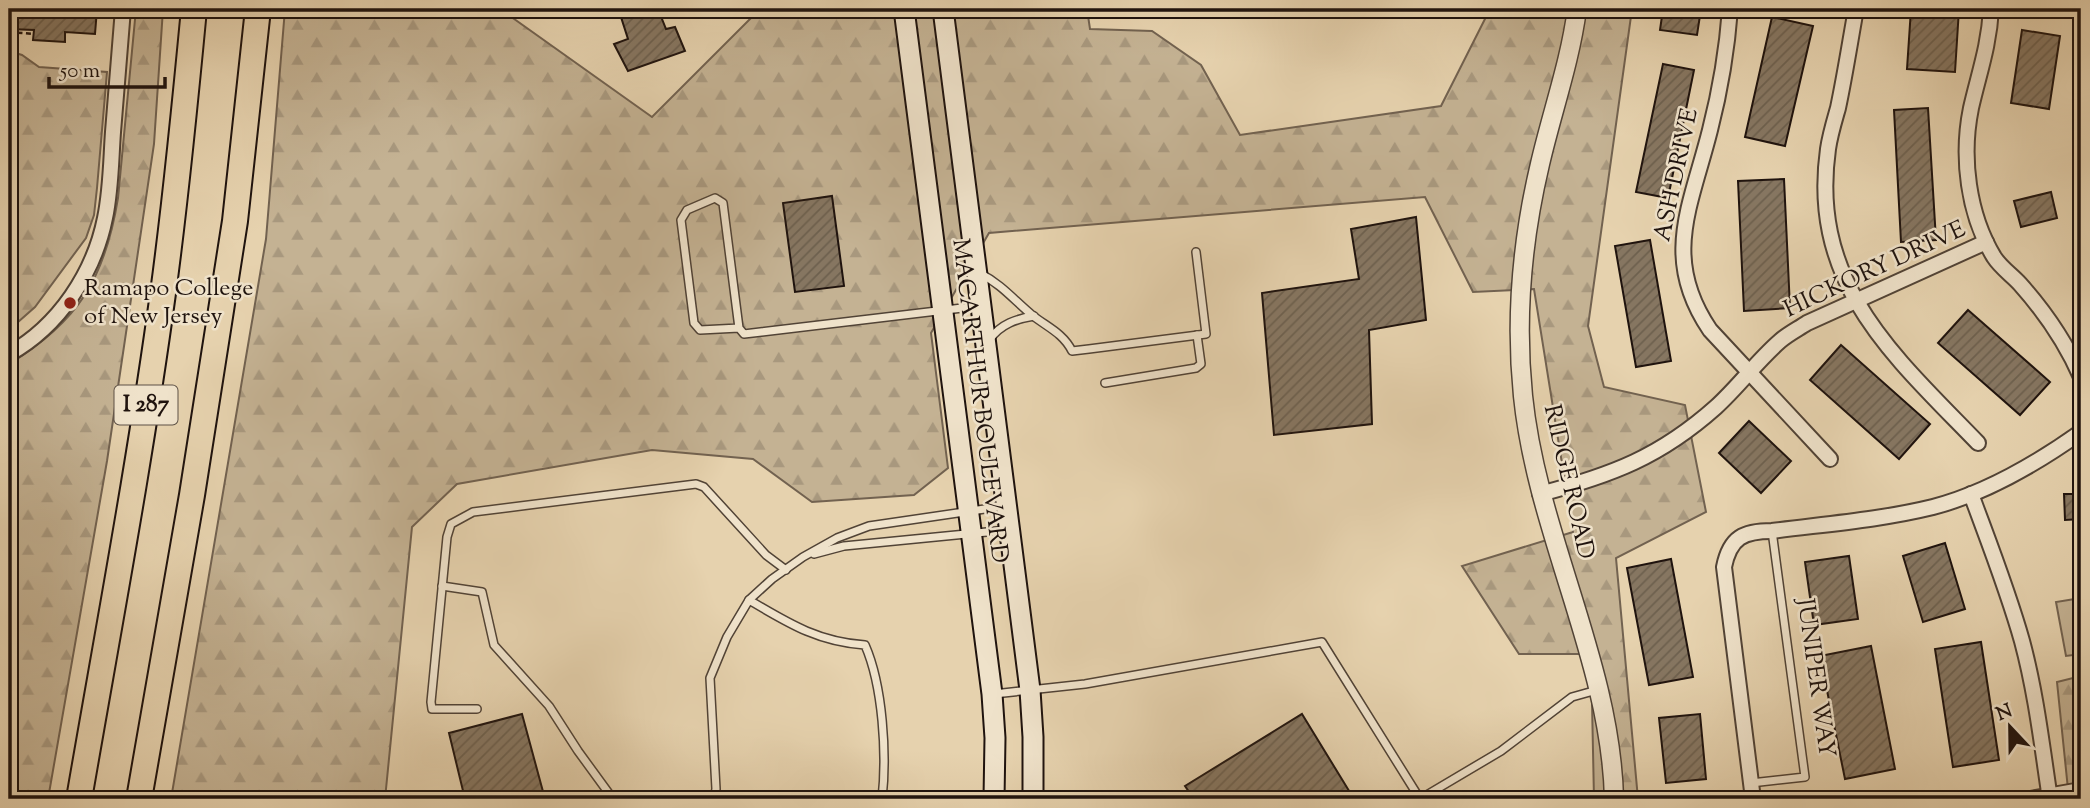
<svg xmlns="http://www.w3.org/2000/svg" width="2090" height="808" viewBox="0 0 2090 808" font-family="'Sorts Mill Goudy',serif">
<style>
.grass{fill:#c4b293;stroke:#726250;stroke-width:2}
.forest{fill:url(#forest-firs);stroke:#726250;stroke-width:2}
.building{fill:url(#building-hatch);stroke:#1f130e;stroke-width:2}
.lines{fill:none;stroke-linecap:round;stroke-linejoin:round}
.service-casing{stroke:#514336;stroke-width:10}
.minor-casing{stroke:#514336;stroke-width:18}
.tertiary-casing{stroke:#514336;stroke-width:21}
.secondary-casing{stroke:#1f130e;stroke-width:23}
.motorway-casing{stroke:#1f130e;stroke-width:28}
.path{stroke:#1f130e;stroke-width:2.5;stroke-dasharray:5 3.5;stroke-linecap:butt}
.service{stroke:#efe2ca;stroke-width:7}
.minor{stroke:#efe2ca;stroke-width:14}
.tertiary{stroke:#efe2ca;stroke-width:18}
.secondary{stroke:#efe2ca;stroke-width:19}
.motorway{stroke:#e6d2ae;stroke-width:24}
.poi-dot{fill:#8f2418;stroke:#efe2ca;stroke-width:2.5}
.labels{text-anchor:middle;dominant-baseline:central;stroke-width:5;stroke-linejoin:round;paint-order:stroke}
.shield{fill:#efe2ca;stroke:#5d5146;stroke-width:2}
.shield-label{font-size:23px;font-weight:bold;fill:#1f130e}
.street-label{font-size:24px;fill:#1f130e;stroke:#efe2ca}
.poi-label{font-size:24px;fill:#1f130e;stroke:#efe2ca;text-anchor:start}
</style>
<defs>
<pattern id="forest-firs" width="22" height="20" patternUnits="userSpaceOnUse" patternTransform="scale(1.75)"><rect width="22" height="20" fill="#c4b293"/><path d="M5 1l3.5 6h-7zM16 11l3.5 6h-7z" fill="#a8987e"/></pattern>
<pattern id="building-hatch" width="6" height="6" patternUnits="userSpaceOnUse" patternTransform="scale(1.75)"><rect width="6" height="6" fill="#867661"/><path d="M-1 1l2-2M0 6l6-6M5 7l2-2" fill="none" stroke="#6d604e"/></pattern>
</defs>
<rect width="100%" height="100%" fill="#e6d2ae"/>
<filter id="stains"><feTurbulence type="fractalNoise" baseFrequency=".00286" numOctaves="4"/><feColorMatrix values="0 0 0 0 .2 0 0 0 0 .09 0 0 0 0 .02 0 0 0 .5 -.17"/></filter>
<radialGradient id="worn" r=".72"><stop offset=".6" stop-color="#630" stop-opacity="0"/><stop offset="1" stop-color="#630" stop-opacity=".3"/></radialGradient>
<polygon class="grass" points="2081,598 2081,654 2066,656 2056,602"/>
<g class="forest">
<path d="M136,9H163L154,144L107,461L48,799H9V364C79,321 105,278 118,198Z"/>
<polygon points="285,9 510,9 510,16 652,117 760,9 1087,9 1090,29 1152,31 1201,65 1240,135 1441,106 1490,9 1632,9 1588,326 1604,387 1685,405 1706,512 1616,558 1638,799 1594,799 1591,654 1519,654 1462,566 1573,532 1534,289 1473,292 1425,197 989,233 931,333 948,468 914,495 812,502 753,459 652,450 457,484 412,527 385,799 171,799 266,239"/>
<polygon points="9,51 22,55 39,67 107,72 97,188 94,215 86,238 35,307 9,330"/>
<polygon points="2081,676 2081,799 2069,799 2057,682"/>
</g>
<g class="building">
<polygon points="9,9 97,9 95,34 65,32 65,42 33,40 34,30 9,29"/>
<polygon points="643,9 658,9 666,29 675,27 685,51 628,71 614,44 628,39 621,17"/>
<polygon points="1663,9 1701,9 1697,35 1660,30"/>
<polygon points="1911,9 1959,9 1955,72 1907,69"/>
<polygon points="1772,17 1813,26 1785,146 1745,137"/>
<polygon points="2022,30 2060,36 2049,109 2011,103"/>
<polygon points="1663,64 1694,70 1668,198 1636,192"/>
<polygon points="1928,108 1936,240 1901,242 1894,110"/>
<polygon points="1784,179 1790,308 1744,311 1738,181"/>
<polygon points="2051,192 2057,218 2021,227 2014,201"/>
<polygon points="832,196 844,286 795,292 783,203"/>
<polygon points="1416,217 1426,320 1369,330 1372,424 1274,435 1262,293 1359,279 1351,229"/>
<polygon points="1650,240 1671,361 1636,367 1615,246"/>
<polygon points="1968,310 2050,382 2020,415 1938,343"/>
<polygon points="1841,345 1930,424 1899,459 1810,380"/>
<polygon points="1749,421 1791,461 1761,493 1719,453"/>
<polygon points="2064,494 2081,494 2081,519 2065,520"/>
<polygon points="1945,543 1965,609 1923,622 1903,556"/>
<polygon points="1849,556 1858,619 1814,625 1805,562"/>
<polygon points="1671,559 1693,677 1649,685 1627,568"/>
<polygon points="1981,642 1999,760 1953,767 1935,649"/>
<polygon points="1871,646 1895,769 1845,779 1820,656"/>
<polygon points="522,714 545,799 465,799 449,733"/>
<polygon points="1302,714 1354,799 1194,799 1185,786"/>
<polygon points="1700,714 1706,779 1666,783 1659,718"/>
</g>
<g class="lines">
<defs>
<g id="service">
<path d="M981,274C1001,284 1015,301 1032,315C1047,327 1063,333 1072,351L1089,349L1206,334L1196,252"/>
<polyline points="739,328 700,330 694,323 681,220 687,210 715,198 723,203 739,328 744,334 979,306"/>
<path d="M990,339C1001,324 1016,319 1034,316"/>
<polyline points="1105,383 1196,368 1201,364 1197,335"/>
<polyline points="814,554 844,546 1007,530"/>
<polyline points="442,586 482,592 494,645 549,706 578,751 613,799"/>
<path d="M749,600C788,623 818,642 865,645C883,686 887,755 882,799"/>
<polyline points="994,694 1085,684 1322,642 1420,799"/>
<polyline points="477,709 432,709 431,702 447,537 451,524 473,512 696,484 704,487 766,555 786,570"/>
<polyline points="1751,783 1805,777 1772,531"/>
<polyline points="714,799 716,789 710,678 727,637 749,600 772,579 803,557 837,538 869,526 1005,506"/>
<polyline points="1420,799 1501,751 1572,697 1597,690"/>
</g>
<g id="minor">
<path d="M1730,9C1727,50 1720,91 1710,130C1691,206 1661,258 1710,330L1830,459"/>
<path d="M1856,9C1850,42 1845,75 1838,108C1834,122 1830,135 1828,149C1809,284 1894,356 1978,443"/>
<path d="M1991,9C1989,46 1979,73 1971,108C1961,157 1968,214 1994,257C2001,268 2012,275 2020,284C2045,312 2066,343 2081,377"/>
<path d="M9,354C59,326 94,273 105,218C111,190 111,160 113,132C116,91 120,50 123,9"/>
<path d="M1540,494C1612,475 1660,457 1716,407C1739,386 1757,361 1780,341C1788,334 1798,329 1807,323L1986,242"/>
<path d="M1971,494C1989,543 2008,591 2022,641C2036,693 2042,746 2050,799"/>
<path d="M1753,799L1724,567C1730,537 1744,531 1772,531C1826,524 1880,520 1933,507C1987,493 2036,464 2081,432"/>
<polyline points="2030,799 2081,790"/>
</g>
<path id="tertiary" d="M1577,9C1570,62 1552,112 1540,164C1522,240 1515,318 1523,396C1537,534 1611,662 1614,799"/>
<g id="secondary">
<polyline points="904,9 992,694 995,738 994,799"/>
<polyline points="943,9 1030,690 1033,737 1033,799"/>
</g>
<g id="motorway">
<path d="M79,799C108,631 140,462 163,293C176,198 185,104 194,9"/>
<polyline points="139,799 192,495 235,221 258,9"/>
</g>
</defs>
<use href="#service" class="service-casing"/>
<use href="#minor" class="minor-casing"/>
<use href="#tertiary" class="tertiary-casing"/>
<use href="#secondary" class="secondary-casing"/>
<use href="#motorway" class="motorway-casing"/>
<polyline class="path" points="9,32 34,34"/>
<use href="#service" class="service"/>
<use href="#minor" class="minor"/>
<use href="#tertiary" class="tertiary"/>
<use href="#secondary" class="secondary"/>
<use href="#motorway" class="motorway"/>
</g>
<circle class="poi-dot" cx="70" cy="303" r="7"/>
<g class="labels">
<rect class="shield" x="114.5" y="385.5" width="63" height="39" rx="5"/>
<g class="shield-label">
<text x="146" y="405">I 287</text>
</g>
<g class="street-label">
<text transform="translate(1677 175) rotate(-78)">ASH DRIVE</text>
<text transform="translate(1875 270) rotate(-25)">HICKORY DRIVE</text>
<text transform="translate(979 401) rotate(83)">MACARTHUR BOULEVARD</text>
<text transform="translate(1568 482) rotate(77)">RIDGE ROAD</text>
<text transform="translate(1815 678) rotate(82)">JUNIPER WAY</text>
</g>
<g class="poi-label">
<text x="84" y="289">Ramapo College<tspan x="84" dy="28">of New Jersey</tspan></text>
</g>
</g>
<rect width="2090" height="808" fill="none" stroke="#e6d2ae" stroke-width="35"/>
<rect x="10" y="10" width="2069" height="787" fill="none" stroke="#1f130e" stroke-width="3.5"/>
<rect x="18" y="18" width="2055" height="773" fill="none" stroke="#1f130e" stroke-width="2"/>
<g transform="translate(2010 727) rotate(338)" stroke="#efe2ca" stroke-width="5" paint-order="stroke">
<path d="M0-5L12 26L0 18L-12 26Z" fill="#1f130e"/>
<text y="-10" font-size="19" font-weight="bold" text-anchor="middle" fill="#1f130e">N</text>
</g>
<path d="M49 77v10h116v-10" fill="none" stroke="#1f130e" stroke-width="3.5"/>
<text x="60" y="77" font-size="21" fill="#1f130e" stroke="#efe2ca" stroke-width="5" paint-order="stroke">50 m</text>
<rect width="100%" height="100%" filter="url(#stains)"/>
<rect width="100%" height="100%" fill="url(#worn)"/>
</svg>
